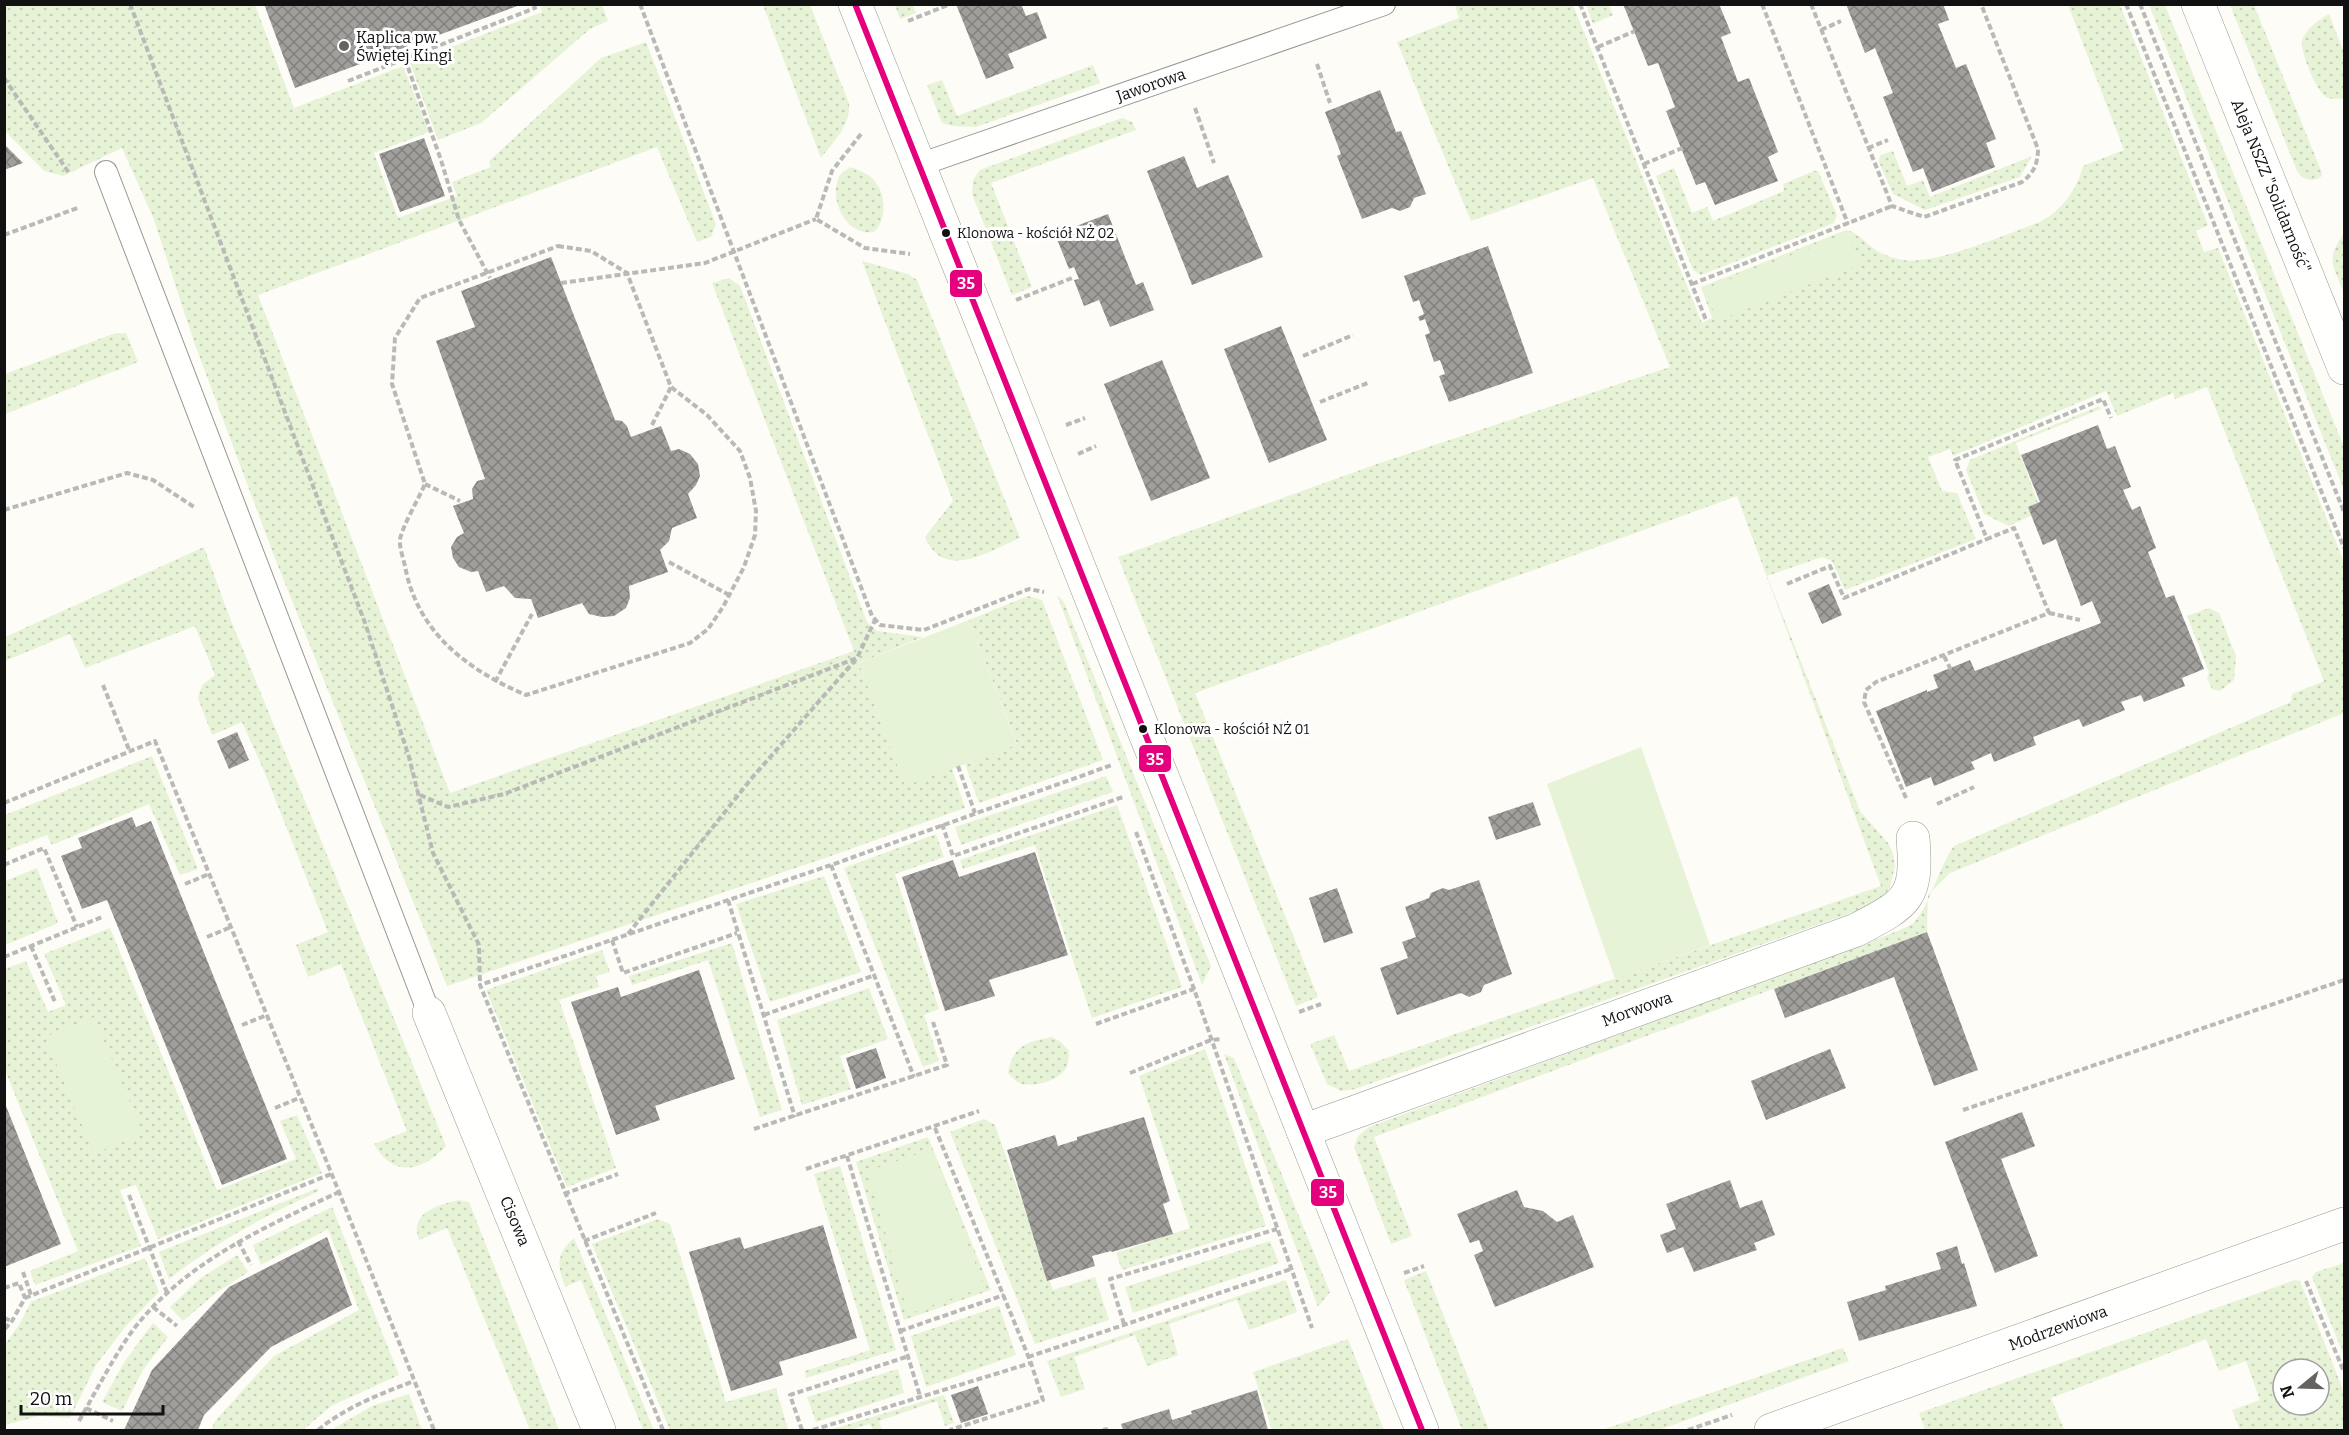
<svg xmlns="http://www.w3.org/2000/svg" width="2349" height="1435" viewBox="0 0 2349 1435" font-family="Bitter,serif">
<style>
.grass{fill:url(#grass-dots);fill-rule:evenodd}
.park{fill:#e7f3d7}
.building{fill:url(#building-cross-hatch)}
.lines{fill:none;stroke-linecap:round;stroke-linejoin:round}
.service-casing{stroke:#979795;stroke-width:24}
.minor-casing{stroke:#979795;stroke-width:34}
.tertiary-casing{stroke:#979795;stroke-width:34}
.path{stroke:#b9b9b8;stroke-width:4;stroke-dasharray:6 3;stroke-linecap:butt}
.service{stroke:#fffffe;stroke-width:22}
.minor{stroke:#fffffe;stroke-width:33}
.tertiary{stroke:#fffffe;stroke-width:33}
.bus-1-casing{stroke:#fff;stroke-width:10}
.bus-1{stroke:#e5007d;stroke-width:6}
.poi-dot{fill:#646362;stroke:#fff;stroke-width:2}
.bus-dot{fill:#111;stroke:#fff;stroke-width:2}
.labels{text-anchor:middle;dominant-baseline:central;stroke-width:6;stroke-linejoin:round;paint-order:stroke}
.bus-label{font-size:14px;fill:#111;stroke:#fff;text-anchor:start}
.poi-label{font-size:16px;fill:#111;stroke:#fff;text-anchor:start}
.street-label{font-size:16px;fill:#111;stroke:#fff}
.line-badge{stroke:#fff;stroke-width:2}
.badge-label{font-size:16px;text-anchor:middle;font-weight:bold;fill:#fff}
</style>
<defs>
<pattern id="grass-dots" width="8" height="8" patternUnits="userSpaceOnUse" patternTransform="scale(1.5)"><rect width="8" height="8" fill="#e7f3d7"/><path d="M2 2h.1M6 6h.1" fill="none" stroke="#c5cfb8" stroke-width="1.8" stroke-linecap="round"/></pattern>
<pattern id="building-cross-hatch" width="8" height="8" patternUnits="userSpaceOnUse" patternTransform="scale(1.5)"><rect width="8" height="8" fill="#a19f9c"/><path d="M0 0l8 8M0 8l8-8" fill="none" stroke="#82807e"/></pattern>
</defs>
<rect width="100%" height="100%" fill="#fdfcf7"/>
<g class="grass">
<polygon points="5,5 255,5 294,108 403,66 429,132 374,153 398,218 457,196 452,182 491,167 489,161 601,58 646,42 716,224 711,237 697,242 657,147 258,295 450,793 854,651 712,283 729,278 740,286 867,622 877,631 923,637 859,663 905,785 952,768 965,808 828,857 447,986 276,561 194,342 153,217 122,148 63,176 44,171 5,131"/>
<polygon points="540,5 602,5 608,21 590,29 481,123 438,140 410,63 542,12"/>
<path d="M763,5H810L849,103C851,125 834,141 821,158Z"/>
<polygon points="895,5 913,5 916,13 900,19"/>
<path d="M1455,5H1573L1702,323L1712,318L1701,287L1846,230C1859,233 1862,240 1873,248C1880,253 1889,257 1898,259C1931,268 2005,234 2040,222C2062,210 2077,190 2083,166L2124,150L2068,5H2120L2208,225L2196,231L2204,252L2218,248L2344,562V713L1950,873L1928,895L1927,932L1374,1137L1412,1236L1391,1244L1354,1147L1358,1136L1369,1127L1898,931C1903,928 1910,926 1914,922C1930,906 1938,868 1954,846L2291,702L2292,694L2324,681L2207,387L2175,399L2173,393L2117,416L2106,391L1953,456L1950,449L1928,457L1942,491L1957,493L1976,539L1845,590L1832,561L1822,557L1767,576L1860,811L1888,843L1893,853L1895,866L1890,887L1885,895L1862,909L1355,1089L1341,1091L1327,1084L1310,1044L1334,1035L1349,1071L1881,886L1737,496L1195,693L1318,997L1296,1006L1118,557L1377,464L1670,367L1593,178L1471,221L1397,42L1459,18Z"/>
<polygon points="1586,5 1609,5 1613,15 1593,24"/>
<polygon points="2149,5 2165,5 2344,447 2344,490"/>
<path d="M2230,5H2254L2322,173V176C2312,183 2303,180 2297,171Z"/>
<path d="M2329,14L2344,53V98C2338,99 2332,100 2326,97C2316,91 2300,51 2302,41C2306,28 2319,20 2329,14Z"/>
<polygon points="1093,65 1100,83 976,127 952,126 942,123 927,85 942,80 957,116"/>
<polygon points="1122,118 1132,122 1136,130 991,183 1032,287 1012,295 972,194 973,180 980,170"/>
<polygon points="1893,151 1907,186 1923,180 1930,197 2032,156 2020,177 1925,210 1893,194 1879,162 1880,155"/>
<path d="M850,167C858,170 865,172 872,178C886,191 888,219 874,232C847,237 828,200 839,177C841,173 846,170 850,167Z"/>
<polygon points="1674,168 1692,213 1707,207 1713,221 1784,191 1783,184 1814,171 1818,171 1837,215 1834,223 1701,275 1693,270 1656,176"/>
<path d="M2344,233V293C2333,265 2325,260 2344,233Z"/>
<path d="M862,261L908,274L917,280L1020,538C989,551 944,582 925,537L953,501Z"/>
<polygon points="126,333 138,362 5,414 5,374 113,334"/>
<polygon points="2099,406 2101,409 2016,443 2041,511 2009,526 1984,514 1966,470 1970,460"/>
<path d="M204,547L228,613L446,1146C422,1172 393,1178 374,1144L407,1131L341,964L308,977L296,945L328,932L264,771L242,722L212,735L198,698L202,685L215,675L195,626L85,668L70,634L5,661V637Z"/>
<polygon points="1057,595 1064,602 1211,966 1202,985"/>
<polygon points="1028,596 1042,600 1103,760 979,803 965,764 1017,744 969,620"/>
<polygon points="2209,608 2219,613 2236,656 2234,680 2220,691 2212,689 2207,678 2209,672 2187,616"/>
<polygon points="152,756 198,869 180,875 149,804 52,845 47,835 5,851 5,815"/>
<polygon points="1106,776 1113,792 961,845 955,827"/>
<polygon points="1117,805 1182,987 1092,1018 1035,845 963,869 960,860"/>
<polygon points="936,834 944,857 895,874 939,1009 924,1015 939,1061 923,1067 844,868"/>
<polygon points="37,868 58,923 5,945 5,881"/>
<polygon points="824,876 861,972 770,1002 736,904"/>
<polygon points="110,928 217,1190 296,1159 280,1121 297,1115 322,1173 158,1239 136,1185 120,1190 141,1246 35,1285 30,1271 78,1251 5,1070 5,969 26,961 48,1012 66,1005 44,954"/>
<polygon points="732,943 782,1110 760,1117 708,960 632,985 629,976"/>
<polygon points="602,950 610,972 596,976 599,987 559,1000 616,1168 567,1187 486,990"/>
<polygon points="869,988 888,1039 840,1056 851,1089 802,1105 777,1020"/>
<path d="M1052,1037L1061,1042L1069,1051C1069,1055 1069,1061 1067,1066C1061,1081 1033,1088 1019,1083C1015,1081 1011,1076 1008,1073C1013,1045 1027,1042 1052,1037Z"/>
<polygon points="1205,1049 1266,1226 1122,1270 1116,1253 1190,1228 1139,1076"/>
<polygon points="1224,1054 1234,1058 1330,1292 1318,1307"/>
<polygon points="984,1119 995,1125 1053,1290 1095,1277 1109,1320 1035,1344 950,1132"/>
<polygon points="928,1137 991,1290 904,1320 856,1162"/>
<polygon points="840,1166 896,1350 806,1378 805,1371 870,1350 814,1174"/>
<path d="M318,1188L319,1191C266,1215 216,1242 169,1279L159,1252Z"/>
<path d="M458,1200L469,1202L559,1430H530L447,1228L419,1240C409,1213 436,1206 458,1200Z"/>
<polygon points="332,1207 399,1375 331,1406 303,1430 211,1430 215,1421 274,1356 359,1310 328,1229 261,1265 253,1245"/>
<polygon points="658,1219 670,1224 726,1402 776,1388 788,1429 670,1430 592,1244"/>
<path d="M574,1238L654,1430H643L581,1280L565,1287C557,1265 556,1254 574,1238Z"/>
<polygon points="1270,1241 1279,1263 1133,1313 1125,1287"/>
<polygon points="237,1255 248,1272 216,1293 183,1321 170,1307 201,1278"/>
<polygon points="145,1258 159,1292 126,1326 96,1365 70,1418 38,1416 5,1425 5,1344 19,1325 31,1302"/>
<polygon points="2344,1263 2344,1356 2312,1277 2316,1272"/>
<polygon points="1426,1271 1489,1430 1462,1430 1404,1280"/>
<polygon points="1286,1280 1297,1312 1249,1330 1237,1300 1169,1324 1178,1355 1147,1366 1135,1335 1074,1357 1085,1389 1061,1397 1047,1361"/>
<path d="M2295,1280L2300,1281L2344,1392V1430H2240L2232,1410L2260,1400L2246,1361L2219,1371L2206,1339L2051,1398L2064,1429L2061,1430H1925L1919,1413ZM2283,1369H2319V1405H2283Z"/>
<polygon points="999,1306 1016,1355 926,1387 911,1336"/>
<polygon points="153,1323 168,1337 143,1370 122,1411 102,1402 125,1361"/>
<polygon points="1348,1339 1384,1430 1272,1430 1253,1372"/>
<polygon points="1843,1348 1849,1361 1659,1430 1602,1430"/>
<polygon points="898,1369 904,1393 816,1422 807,1397"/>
<polygon points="409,1394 422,1430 331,1430 372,1406"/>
<polygon points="944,1395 954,1423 945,1426 937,1401 879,1421 882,1430 873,1430 870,1424 849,1430 830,1430"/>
</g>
<g class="park">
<polygon points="1848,233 1861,264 1717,321 1705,289"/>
<polygon points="969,620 1017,745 905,786 859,663"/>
<polygon points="1641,747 1710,945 1615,979 1547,784"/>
<polygon points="94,1017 143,1133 94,1154 45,1037"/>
<polygon points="932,1149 984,1287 908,1314 868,1171"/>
</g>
<g class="building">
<polygon points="264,4 520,4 520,5 295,88"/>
<polygon points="956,4 1021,4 1026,16 1037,12 1047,38 1008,54 1014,68 986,79"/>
<polygon points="1623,4 1719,4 1731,33 1721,37 1738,82 1749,78 1778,152 1768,157 1778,181 1715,205 1705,182 1696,185 1666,111 1675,107 1658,63 1648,66"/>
<polygon points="1846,4 1943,4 1949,20 1938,24 1956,68 1966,64 1996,139 1986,143 1995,167 1932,192 1923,168 1913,172 1883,97 1893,93 1875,48 1865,53"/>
<polygon points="1380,90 1396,132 1401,131 1426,194 1414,198 1410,207 1400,211 1392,208 1362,219 1337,156 1341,154 1325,112"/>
<polygon points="424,138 445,196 400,212 379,154"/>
<polygon points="4,144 23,163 4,170"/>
<polygon points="1184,156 1197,188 1228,175 1263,257 1192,285 1147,171"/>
<polygon points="1108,214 1136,285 1143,282 1154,310 1110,327 1099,300 1084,306 1074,280 1079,279 1074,267 1069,269 1055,234"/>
<polygon points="1488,246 1533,373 1449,402 1439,376 1445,374 1440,360 1434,362 1425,335 1430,333 1425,319 1420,321 1418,317 1424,314 1419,300 1413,302 1404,276"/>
<polygon points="551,257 615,420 622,421 627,426 631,437 661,426 671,451 679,449 690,454 698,464 700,476 696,485 688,494 697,518 672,528 669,541 660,550 668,572 629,586 630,598 626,608 614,616 602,617 589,614 582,603 538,618 531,599 515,598 504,586 486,592 478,571 471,572 459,567 453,558 451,547 457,537 464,533 453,506 473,499 472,489 477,481 485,479 436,341 475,327 461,291"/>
<polygon points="1281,326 1327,440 1269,463 1224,349"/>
<polygon points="1162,360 1210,478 1151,501 1104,384"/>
<polygon points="2098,425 2107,449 2115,446 2131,487 2123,490 2132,510 2140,506 2156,548 2148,552 2166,598 2174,595 2204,669 2182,678 2185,686 2144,702 2141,695 2121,702 2125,710 2083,727 2079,719 2033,737 2036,745 1994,762 1991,753 1971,762 1975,769 1934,786 1931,777 1906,787 1876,711 1927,690 1927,692 1938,688 1933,675 1970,660 1975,671 2101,623 2092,601 2081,606 2056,539 2043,545 2028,507 2040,502 2021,455"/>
<polygon points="1829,584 1842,615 1822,624 1808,593"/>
<polygon points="237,732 249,760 229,769 217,741"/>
<polygon points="1533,802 1541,825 1496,840 1488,817"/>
<polygon points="132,817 136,827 151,821 287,1159 222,1185 107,900 82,909 61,856 82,848 78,838"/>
<polygon points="1035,852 1068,955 989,980 995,996 945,1011 902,877 953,860 959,877"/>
<polygon points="1479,880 1512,974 1484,985 1481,992 1469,997 1461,993 1397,1015 1380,968 1408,958 1402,942 1416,937 1405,907 1429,898 1431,893 1443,888 1449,890"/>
<polygon points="1337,888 1353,933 1324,943 1309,898"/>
<polygon points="1927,932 1978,1070 1934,1086 1894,977 1785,1018 1774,989"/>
<polygon points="699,970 735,1079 655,1106 660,1120 616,1135 571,1002 618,987 621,997"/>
<polygon points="876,1048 886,1078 856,1089 846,1058"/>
<polygon points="1830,1049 1846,1088 1766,1120 1751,1081"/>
<polygon points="4,1101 61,1244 4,1267"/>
<polygon points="2022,1112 2035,1146 2001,1159 2038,1256 1995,1273 1945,1142"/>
<polygon points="1144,1117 1170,1201 1163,1204 1173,1234 1112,1252 1111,1251 1092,1256 1095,1266 1047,1281 1007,1150 1055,1135 1058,1146 1077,1140 1077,1137"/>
<polygon points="1730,1180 1740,1208 1762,1200 1775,1235 1754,1243 1757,1250 1694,1272 1683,1247 1667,1253 1660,1235 1676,1229 1666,1204"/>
<polygon points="1517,1190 1524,1207 1543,1211 1557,1222 1573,1215 1594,1267 1495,1307 1474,1255 1483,1251 1479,1240 1470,1243 1457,1214"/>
<polygon points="823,1225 857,1338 779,1362 783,1375 731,1391 689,1252 740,1237 744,1249"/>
<polygon points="327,1237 352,1305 271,1347 204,1415 198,1430 124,1430 152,1370 229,1287"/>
<polygon points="1957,1246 1962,1264 1964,1263 1977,1306 1859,1341 1847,1302 1886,1290 1885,1286 1941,1269 1936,1253"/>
<polygon points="978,1386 988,1414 961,1423 951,1395"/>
<polygon points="1257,1390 1268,1430 1123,1430 1121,1424 1169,1409 1172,1420 1192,1414 1191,1411"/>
</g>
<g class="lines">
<defs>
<g id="service">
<polyline points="919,165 1384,4"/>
<polyline points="106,172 429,1013"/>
</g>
<g id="minor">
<polyline points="855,4 1422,1430"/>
<polyline points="429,1013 599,1430"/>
<path d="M1303,1131L1856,930C1908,903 1918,898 1913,838"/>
<polyline points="1771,1430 2344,1224"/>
</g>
<polyline id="tertiary" points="2198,4 2344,368"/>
</defs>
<use href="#service" class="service-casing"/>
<use href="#minor" class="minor-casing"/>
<use href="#tertiary" class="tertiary-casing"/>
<g class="path">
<polyline points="130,4 365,623 409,757 433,853 479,945 480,985"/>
<polyline points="640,4 872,616 880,625 924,630 1029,589 1044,592"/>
<polyline points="1580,4 1706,320"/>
<polyline points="1762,4 1848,224"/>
<path d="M1811,4L1892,206L1924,217L2022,182C2034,173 2038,163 2038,149L1981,4"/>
<polyline points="2126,4 2344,548"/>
<polyline points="2140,4 2344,512"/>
<polyline points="908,21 948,5"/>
<polyline points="1821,30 1841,21"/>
<polyline points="1598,47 1635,31"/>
<polyline points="405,59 441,160 459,220 490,278"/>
<polyline points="1317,64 1330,103"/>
<polyline points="4,78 69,173"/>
<polyline points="348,81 535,8 534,4"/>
<polyline points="1195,108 1214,163"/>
<polyline points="861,134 832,171 816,219 865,248 910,254"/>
<polyline points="1868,148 1888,140"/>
<polyline points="1644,164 1685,147"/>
<polyline points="4,235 80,207"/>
<path d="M558,246L591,251L627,273L671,387L707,415L740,451L750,478L756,511L755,535L744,567L723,607L708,629L690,643L526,695C467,670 417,632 405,566C403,558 399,546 400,539C403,525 419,498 425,484L392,384L395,338L420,298Z"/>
<polyline points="561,283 705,263 816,219"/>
<polyline points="1692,284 1892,206"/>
<polyline points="1016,300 1072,278"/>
<polyline points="1303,356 1353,335"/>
<polyline points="1320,402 1370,382"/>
<polyline points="652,425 671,387"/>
<polyline points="1066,425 1085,418"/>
<polyline points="1078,454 1096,446"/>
<polyline points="425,484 460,501"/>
<polyline points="4,510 127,473 153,480 194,507"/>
<polyline points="669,562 729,595"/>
<polyline points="1787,584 1830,566 1844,598 1987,539"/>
<polyline points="2049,613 2080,620"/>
<polyline points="1944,656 1952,672"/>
<polyline points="495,682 532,614"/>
<polyline points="103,685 130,752"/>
<polyline points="958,766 975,813"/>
<polyline points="420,795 448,807 504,794 857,658 875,620"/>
<polyline points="1906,798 1864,702 1866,690 1876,682 2049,613 2014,528 1987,539 1955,460 2103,399 2111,418"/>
<polyline points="4,803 155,741 339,1192 434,1430"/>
<polyline points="1937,804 1974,787"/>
<polyline points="942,824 953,856 1123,797"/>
<polyline points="1136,832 1194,989 1312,1328"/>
<polyline points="4,865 44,848 77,927"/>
<polyline points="831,865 914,1077"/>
<polyline points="185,884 209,874"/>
<polyline points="728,900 795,1117"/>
<polyline points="628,934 751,779 857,658"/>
<polyline points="207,937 231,927"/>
<polyline points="612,940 623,973 737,933"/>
<polyline points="31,946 55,1002"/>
<polyline points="4,957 102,917"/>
<polyline points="1299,1012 1321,1004"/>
<polyline points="764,1015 875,975"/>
<polyline points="1096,1024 1194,989"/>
<polyline points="242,1025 267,1015"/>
<polyline points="1130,1073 1211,1040 1222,1039"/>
<polyline points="275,1108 299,1098"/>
<polyline points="1963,1110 2344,980"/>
<polyline points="935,1128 1031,1363 1043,1400 950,1430"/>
<polyline points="754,1129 947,1065 933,1022"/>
<polyline points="847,1156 920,1396"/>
<polyline points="806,1169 979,1111"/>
<polyline points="564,1194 618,1174"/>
<polyline points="129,1195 167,1293"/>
<polyline points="238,1241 251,1265"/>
<polyline points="584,1241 656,1213"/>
<polyline points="23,1272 31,1295"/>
<polyline points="1404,1273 1424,1266"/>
<polyline points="2306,1281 2344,1372"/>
<polyline points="4,1288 19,1283 25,1298 12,1321 4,1330"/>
<polyline points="25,1298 331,1174"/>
<polyline points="153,1307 177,1326"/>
<polyline points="4,1318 12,1321"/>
<polyline points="1124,1324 1110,1279 1277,1229"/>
<polyline points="900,1331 1004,1295"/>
<polyline points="1028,1357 1291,1269"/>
<polyline points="86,1408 113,1421"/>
<path d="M79,1421C96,1391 111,1362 130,1334C181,1264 263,1228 339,1192"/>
<path d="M318,1430C346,1407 380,1394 414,1381"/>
<polyline points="663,1430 480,985 831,865 1112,765"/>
<polyline points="802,1430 790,1395 909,1356"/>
<polyline points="813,1430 1031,1363"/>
<polyline points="1103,1430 1108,1429"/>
<polyline points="1688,1430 1732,1415"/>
</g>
<use href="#service" class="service"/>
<use href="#minor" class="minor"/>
<use href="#tertiary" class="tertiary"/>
<defs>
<polyline id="bus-1" points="855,4 1422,1430"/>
</defs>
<use href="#bus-1" class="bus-1-casing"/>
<use href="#bus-1" class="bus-1"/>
</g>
<circle class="poi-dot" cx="344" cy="46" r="6"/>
<g class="bus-dot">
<circle cx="946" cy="233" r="5"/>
<circle cx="1143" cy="729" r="5"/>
</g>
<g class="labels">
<g class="bus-label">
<text x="957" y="233">Klonowa - kościół NŻ 02</text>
<text x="1154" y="729">Klonowa - kościół NŻ 01</text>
</g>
<g class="poi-label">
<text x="356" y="37">Kaplica pw.<tspan x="356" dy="18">Świętej Kingi</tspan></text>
</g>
<g class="street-label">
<text transform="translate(1151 85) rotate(-19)">Jaworowa</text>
<text transform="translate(2271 186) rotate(68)">Aleja NSZZ "Solidarność"</text>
<text transform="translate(1637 1009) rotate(-20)">Morwowa</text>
<text transform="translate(515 1221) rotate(67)">Cisowa</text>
<text transform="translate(2058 1328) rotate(-20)">Modrzewiowa</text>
</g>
</g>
<g class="line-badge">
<rect x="949" y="269" width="34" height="29" rx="6" fill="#e5007d"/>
<rect x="1138" y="744" width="34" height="29" rx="6" fill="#e5007d"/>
<rect x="1310" y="1178" width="35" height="29" rx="6" fill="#e5007d"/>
</g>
<g class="badge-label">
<text x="966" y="289">35</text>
<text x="1155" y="765">35</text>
<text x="1328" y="1198">35</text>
</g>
<rect width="2349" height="1435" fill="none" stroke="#111111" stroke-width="12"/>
<g transform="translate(2301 1387) rotate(251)"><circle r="28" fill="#ffffff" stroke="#a0a0a0" stroke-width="1.5"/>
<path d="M0-4.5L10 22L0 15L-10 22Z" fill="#646362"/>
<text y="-9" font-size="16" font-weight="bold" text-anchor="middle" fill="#111111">N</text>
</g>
<path d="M21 1405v9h142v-9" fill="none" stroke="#111111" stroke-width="3"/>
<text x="30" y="1405" font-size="18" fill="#111111" stroke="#ffffff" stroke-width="4.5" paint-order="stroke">20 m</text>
</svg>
